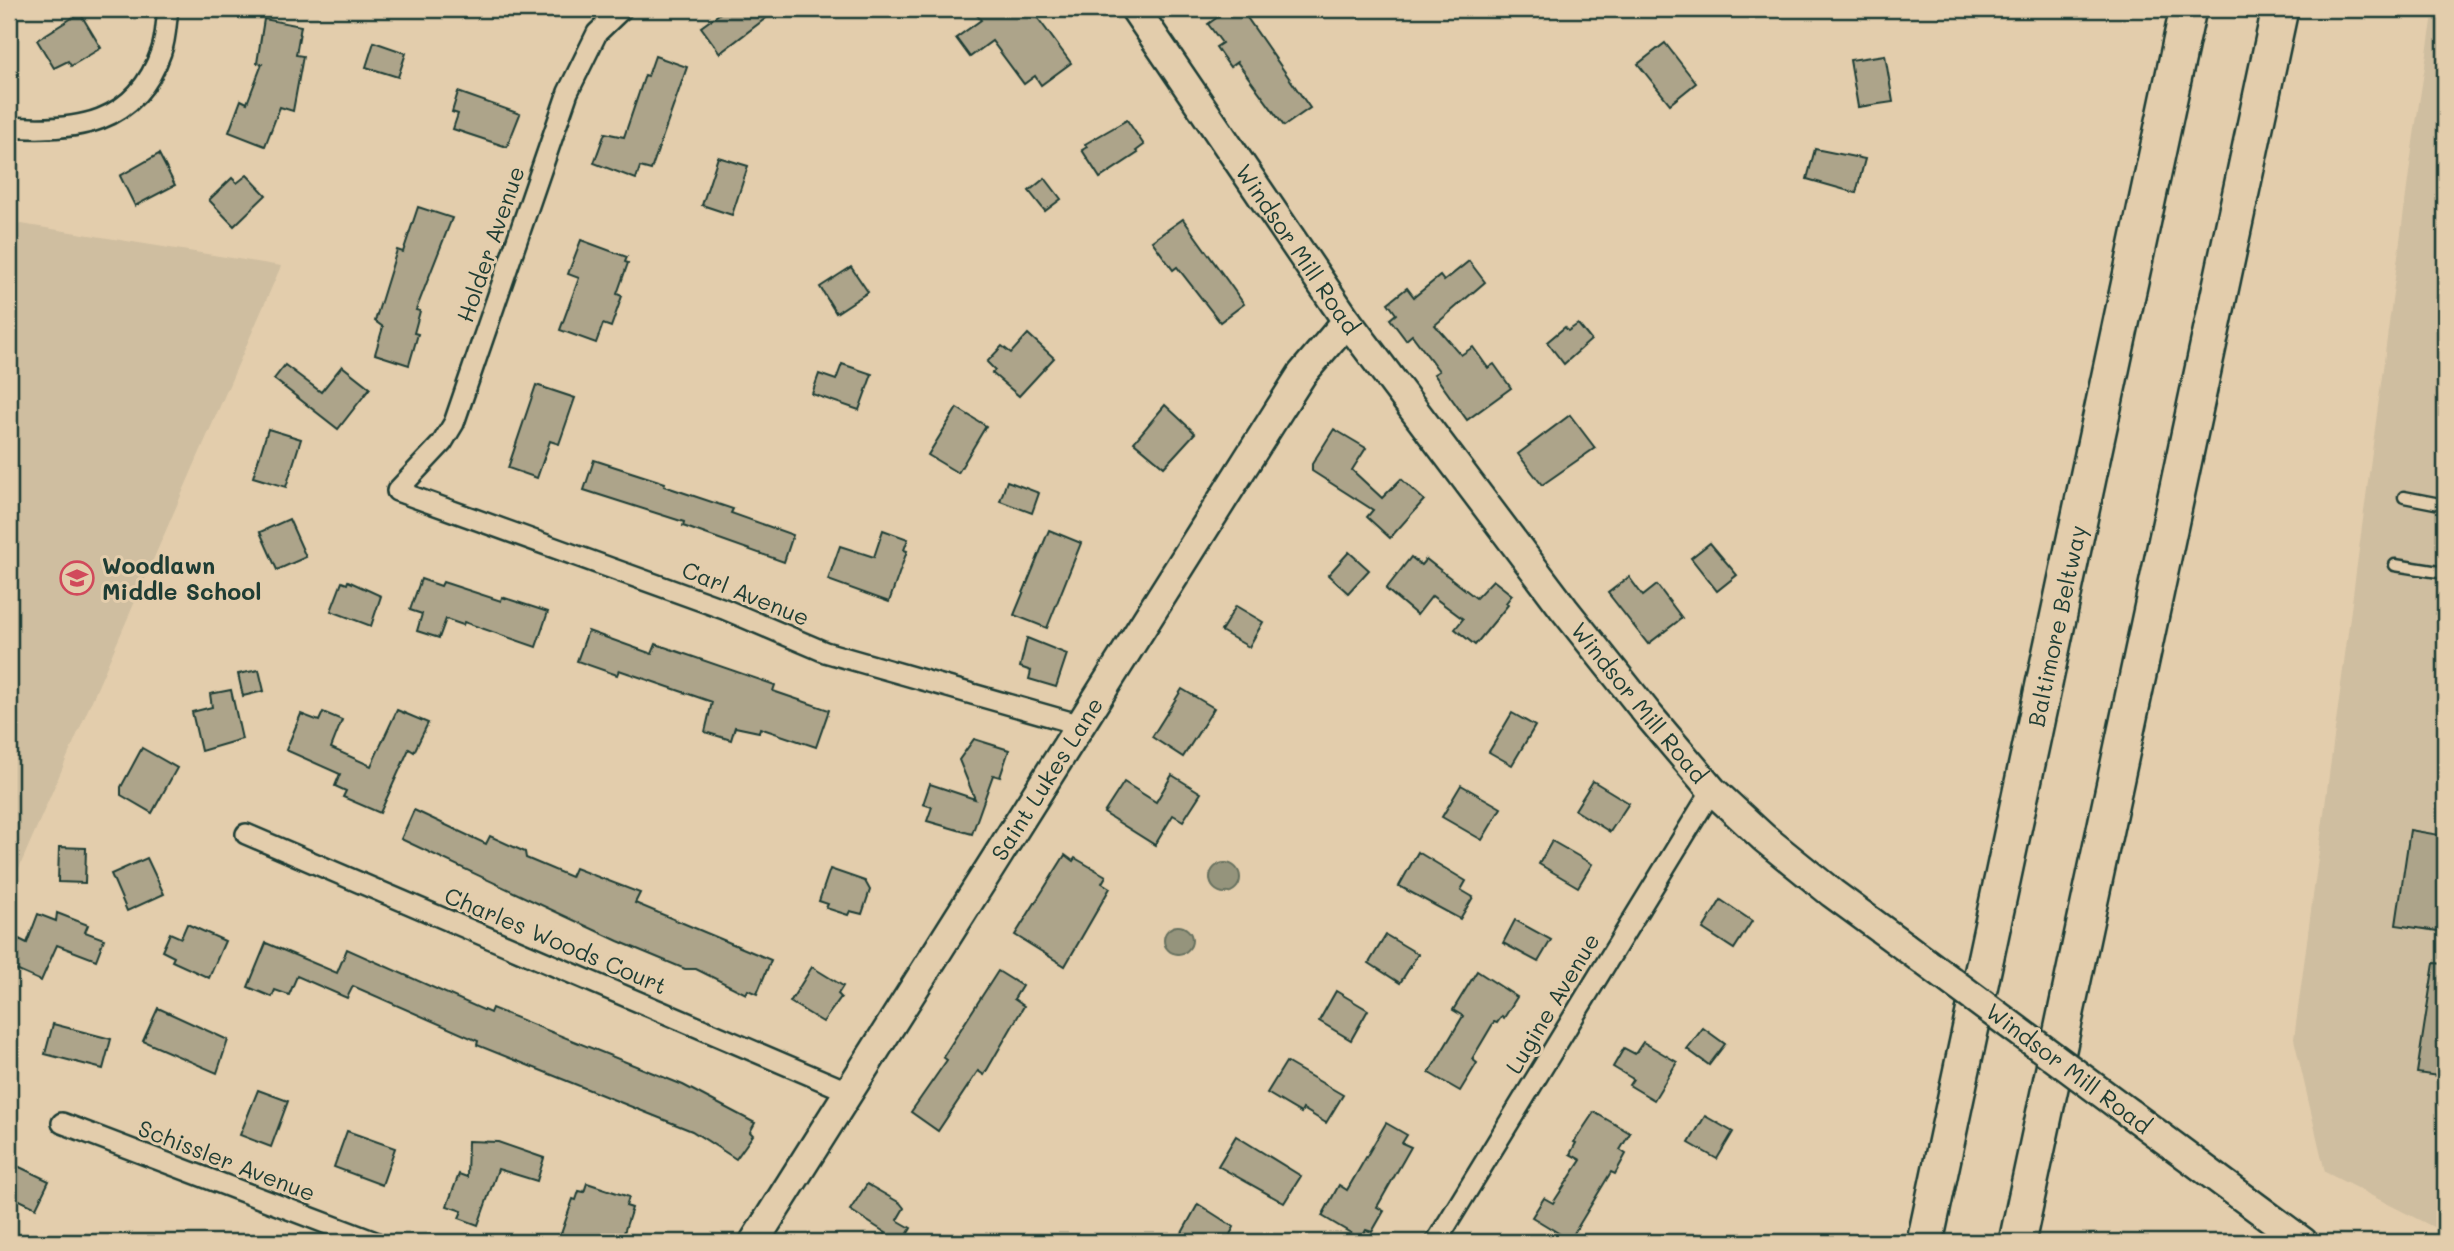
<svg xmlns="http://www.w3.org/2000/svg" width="2454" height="1251" viewBox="0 0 2454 1251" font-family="Mali,sans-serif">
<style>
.built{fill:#cfbea0}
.water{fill:#95947c;stroke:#66715f;stroke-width:2}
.building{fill:#ada48a;stroke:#1f3d34;stroke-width:2}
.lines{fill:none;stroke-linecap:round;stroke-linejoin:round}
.lane-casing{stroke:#1f3d34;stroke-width:15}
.street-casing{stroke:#1f3d34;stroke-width:24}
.secondary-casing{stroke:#1f3d34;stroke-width:33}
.highway-casing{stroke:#1f3d34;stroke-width:40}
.lane{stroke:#e3cdac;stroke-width:10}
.street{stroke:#e3cdac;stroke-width:19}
.secondary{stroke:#e3cdac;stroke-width:28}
.highway{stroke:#e3cdac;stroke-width:35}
.secondary-bridge-casing{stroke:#1f3d34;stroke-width:33;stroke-linecap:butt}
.secondary-bridge{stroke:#e3cdac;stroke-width:28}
.labels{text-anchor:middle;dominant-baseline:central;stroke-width:6;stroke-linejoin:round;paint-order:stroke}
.street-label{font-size:23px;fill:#1f3d34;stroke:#e3cdac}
.poi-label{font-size:23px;font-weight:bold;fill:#1f3d34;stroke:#e3cdac;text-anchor:start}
</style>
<rect width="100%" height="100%" fill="#e3cdac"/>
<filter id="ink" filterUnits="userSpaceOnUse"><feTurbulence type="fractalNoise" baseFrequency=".0143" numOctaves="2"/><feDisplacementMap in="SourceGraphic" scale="14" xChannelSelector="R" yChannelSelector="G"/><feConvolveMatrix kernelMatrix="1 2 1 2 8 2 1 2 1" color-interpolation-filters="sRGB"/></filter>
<g filter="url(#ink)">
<g class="built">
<polygon points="2434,9 2445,9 2445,1233 2325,1172 2294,1039 2414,135"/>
<polygon points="9,222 281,266 9,891"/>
</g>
<g class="water">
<circle cx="1225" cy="878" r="15"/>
<circle cx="1178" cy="940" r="14"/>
</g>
<g class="building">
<polygon points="726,9 778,9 720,53 701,27"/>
<polygon points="972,9 1031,9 1071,63 1041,85 1035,76 1024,84 992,41 970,57 956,38 981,20"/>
<polygon points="1229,9 1241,9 1310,108 1284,126 1237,62 1230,67 1216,47 1222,43 1208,24"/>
<polygon points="80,13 101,48 71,66 68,61 54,68 37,40"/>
<polygon points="264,19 301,26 296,55 303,56 293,111 280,107 265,146 229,132 241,100 247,103 262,64 257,63"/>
<polygon points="374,42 406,53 398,77 366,67"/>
<polygon points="1665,43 1696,83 1670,104 1638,64"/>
<polygon points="1885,55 1893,102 1858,107 1850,60"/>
<polygon points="655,56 687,67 651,170 640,167 636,179 594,163 605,133 624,137 645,75 648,76"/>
<polygon points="458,92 520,114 507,147 453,129 458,114 452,112"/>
<polygon points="1127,120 1144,145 1136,151 1138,153 1100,178 1082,150 1087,147 1085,144"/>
<polygon points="1815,149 1865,159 1856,193 1807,179"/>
<polygon points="159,154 175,185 135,206 120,176"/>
<polygon points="718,157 748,166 732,215 702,205"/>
<polygon points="247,175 266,195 234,226 209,200 232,178 237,183"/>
<polygon points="1045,178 1061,199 1045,211 1029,191"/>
<polygon points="418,207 452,218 416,310 420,311 414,333 418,334 409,365 375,354 383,327 375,321 397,250 403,252"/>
<polygon points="1183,219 1244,304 1220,322 1177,267 1173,270 1152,241"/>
<polygon points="581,240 627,257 625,262 628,263 617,294 622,296 611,327 603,324 596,343 560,330 579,278 568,274"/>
<polygon points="1469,261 1485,282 1435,325 1461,355 1473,347 1488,368 1494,364 1511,388 1467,420 1434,374 1439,371 1412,335 1406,340 1390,319 1396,314 1388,303 1407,288 1414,297 1440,276 1444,281"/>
<polygon points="851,267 868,292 836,313 820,287"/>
<polygon points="1578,324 1591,340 1564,364 1547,342 1565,327 1568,331"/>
<polygon points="1028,334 1054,358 1019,396 992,373 995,370 987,362 1002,346 1011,353"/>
<polygon points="842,364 872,374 859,410 812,394 819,374 836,380"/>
<polygon points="285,365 321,392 342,366 370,388 338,429 274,379"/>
<polygon points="536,385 575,398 559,444 550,441 537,478 508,468"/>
<polygon points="1165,405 1195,433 1164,467 1134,442"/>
<polygon points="957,408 986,426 958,473 928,455"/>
<polygon points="1570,415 1595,448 1542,485 1518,454"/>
<polygon points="268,429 301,439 286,487 253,477"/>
<polygon points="1334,429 1366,448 1352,470 1382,498 1401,479 1424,500 1390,538 1367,517 1373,510 1312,471 1312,464"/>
<polygon points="594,460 665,483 664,486 733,509 731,513 793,535 784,562 683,526 684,522 584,490"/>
<polygon points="1007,481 1039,493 1032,513 1000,501"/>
<polygon points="289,519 306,557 277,570 260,532"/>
<polygon points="883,530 908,539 904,550 907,551 889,602 828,580 840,546 874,557"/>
<polygon points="1049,530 1081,543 1047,628 1014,615"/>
<polygon points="1710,543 1737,575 1717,591 1691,558"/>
<polygon points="1349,552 1369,570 1348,593 1328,575"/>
<polygon points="1411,557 1421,565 1426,559 1476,598 1493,580 1512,595 1506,603 1508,605 1475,645 1455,629 1463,619 1432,596 1417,615 1386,589"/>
<polygon points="1629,577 1643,596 1657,585 1682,618 1648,644 1608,593"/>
<polygon points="421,579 441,586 443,582 501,601 502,597 548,612 536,647 464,622 463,625 446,619 439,638 417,631 422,614 410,610"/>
<polygon points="348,581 381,596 371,626 331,611 342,582 347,584"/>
<polygon points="1236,606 1263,622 1249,647 1221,631"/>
<polygon points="588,631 652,654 656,644 775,685 773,691 829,710 816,747 760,728 759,732 735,727 731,740 705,732 712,702 619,670 617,675 577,661"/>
<polygon points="1027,638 1067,654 1056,687 1029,679 1031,671 1020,667"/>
<polygon points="259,670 264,691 243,696 238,674"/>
<polygon points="1182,689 1214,708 1183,757 1152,737"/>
<polygon points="231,690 242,739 201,751 192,712 212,707 210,694"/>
<polygon points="397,710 428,723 414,752 409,749 380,813 343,797 346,791 335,786 340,774 286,750 301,714 319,721 323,712 342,720 331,748 371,766"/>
<polygon points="1512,713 1535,726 1512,765 1489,752"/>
<polygon points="974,739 1009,750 1000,777 993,775 972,834 927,821 932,807 923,804 930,784 975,799 959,760"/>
<polygon points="142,748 177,768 152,813 121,795 121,787"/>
<polygon points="1172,775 1201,793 1183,821 1173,815 1155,845 1104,813 1124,782 1156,802"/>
<polygon points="1593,781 1629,803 1610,832 1575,810"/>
<polygon points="1461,785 1501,808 1482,840 1442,817"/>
<polygon points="414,810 486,844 490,836 525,852 526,858 571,877 575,868 640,893 635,903 771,960 757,994 748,990 746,994 696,969 685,969 618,941 401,839"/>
<polygon points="2410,830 2445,836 2445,932 2396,925"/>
<polygon points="1552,841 1592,864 1578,887 1539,864"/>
<polygon points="59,847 86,848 85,883 58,882"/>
<polygon points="1418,852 1466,881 1461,890 1473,897 1460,919 1399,886"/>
<polygon points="1065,855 1073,861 1075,858 1106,876 1102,883 1110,888 1065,966 1015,935"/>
<polygon points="147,858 164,894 127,911 111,874"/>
<polygon points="830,869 865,881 870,890 862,914 850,911 848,915 826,908 828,904 819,901"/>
<polygon points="1721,900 1752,921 1734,949 1703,929"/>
<polygon points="57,913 88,925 85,932 104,939 96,960 57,945 41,981 9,967 19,939 27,943 38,914 56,921"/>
<polygon points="1515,920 1551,940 1538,962 1503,943"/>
<polygon points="187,924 225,941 209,978 172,961 174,957 162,951 170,933 181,938"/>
<polygon points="1386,935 1418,954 1400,983 1369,963"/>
<polygon points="266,943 337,973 347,949 490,1013 492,1008 683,1085 755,1123 750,1132 753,1135 736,1159 692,1131 477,1045 478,1041 353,986 347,998 297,976 289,995 275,990 272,997 248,987"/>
<polygon points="2434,963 2445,964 2445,1077 2417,1073"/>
<polygon points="812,967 843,986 838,994 841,997 823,1022 790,1002"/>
<polygon points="998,971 1022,986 1014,999 1024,1006 984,1075 978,1071 938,1131 911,1112 947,1060 943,1057"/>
<polygon points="1477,971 1517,997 1504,1018 1502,1016 1497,1023 1494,1022 1472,1059 1477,1063 1460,1091 1429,1073 1463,1016 1453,1010"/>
<polygon points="1336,991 1368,1010 1351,1040 1319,1021"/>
<polygon points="158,1008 228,1040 217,1073 143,1041"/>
<polygon points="53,1024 111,1039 103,1069 45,1054"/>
<polygon points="1703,1028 1725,1044 1709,1065 1687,1049"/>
<polygon points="1643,1042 1677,1062 1654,1100 1629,1085 1633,1079 1613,1067 1624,1048 1635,1054"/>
<polygon points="1286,1062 1343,1095 1326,1123 1303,1109 1301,1113 1267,1093"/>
<polygon points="258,1090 288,1101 271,1147 240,1135"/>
<polygon points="1594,1112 1630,1133 1620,1150 1626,1154 1615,1174 1611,1172 1570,1240 1532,1217 1544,1198 1553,1203 1581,1160 1570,1154 1576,1143 1574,1142"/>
<polygon points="1705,1116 1733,1132 1717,1159 1689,1143"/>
<polygon points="1386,1123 1407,1135 1402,1143 1411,1147 1377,1207 1384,1211 1372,1232 1366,1230 1361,1239 1322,1216 1339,1185 1347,1190"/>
<polygon points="347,1131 395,1148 382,1185 334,1167"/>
<polygon points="1236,1136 1301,1176 1284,1203 1218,1166"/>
<polygon points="468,1141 498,1142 544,1158 537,1181 498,1169 478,1225 459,1218 462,1211 447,1206 459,1174 467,1177"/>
<polygon points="9,1162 49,1181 36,1208 9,1195"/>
<polygon points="587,1183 629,1197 626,1206 632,1208 621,1242 562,1242 565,1235 561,1234 573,1199 576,1200 579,1191 584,1192"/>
<polygon points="867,1184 900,1203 904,1208 897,1220 911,1228 903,1242 880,1242 886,1233 850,1210"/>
<polygon points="1198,1204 1234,1227 1226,1242 1177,1242"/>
</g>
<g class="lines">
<defs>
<g id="lane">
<polyline points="2404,497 2445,505"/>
<polyline points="2395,565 2445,573"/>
</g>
<g id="street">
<polyline points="622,9 597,33 568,92 454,423 442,443 397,491 724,609 825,652 1081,725"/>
<path d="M9,127C75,132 136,125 161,52C166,39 166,23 168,9"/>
<polyline points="246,834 847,1091"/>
<polyline points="62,1123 375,1242"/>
<polyline points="1436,1242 1712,790"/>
</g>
<g id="secondary">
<path id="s1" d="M1135,9L1347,321L1564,609L1650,717L1712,790L1764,838L1832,893L1904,946"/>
<polyline points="2129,1113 2303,1242"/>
<path id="s2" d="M754,1242L1279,410L1302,374L1347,321"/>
</g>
<g id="highway">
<path id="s3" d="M1925,1242L2188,9"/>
<polyline points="2017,1242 2280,9"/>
</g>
</defs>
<use href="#lane" class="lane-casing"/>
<use href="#street" class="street-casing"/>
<use href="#secondary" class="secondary-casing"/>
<use href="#highway" class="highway-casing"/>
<use href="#lane" class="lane"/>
<use href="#street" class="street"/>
<use href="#secondary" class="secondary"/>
<use href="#highway" class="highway"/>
<defs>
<polyline id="secondary-bridge" points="1904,946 2129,1113"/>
</defs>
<use href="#secondary-bridge" class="secondary-bridge-casing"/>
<use href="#secondary-bridge" class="secondary-bridge"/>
</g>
</g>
<defs>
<symbol id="school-ring" viewBox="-11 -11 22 22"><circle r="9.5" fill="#e3cdac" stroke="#d1495b" stroke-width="1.5"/><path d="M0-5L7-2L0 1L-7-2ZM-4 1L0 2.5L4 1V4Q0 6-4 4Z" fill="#d1495b"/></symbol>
</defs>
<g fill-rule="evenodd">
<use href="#school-ring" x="58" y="559" width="38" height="38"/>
</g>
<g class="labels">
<g class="street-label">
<text transform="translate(490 244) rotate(-71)">Holder Avenue</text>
<text stroke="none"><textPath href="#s1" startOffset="290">Windsor Mill Road</textPath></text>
<text transform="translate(746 593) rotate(22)">Carl Avenue</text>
<text stroke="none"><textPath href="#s3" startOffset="630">Baltimore Beltway</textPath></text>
<text stroke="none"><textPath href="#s1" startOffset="858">Windsor Mill Road</textPath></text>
<text stroke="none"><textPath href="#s2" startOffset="548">Saint Lukes Lane</textPath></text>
<text transform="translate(556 940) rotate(23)">Charles Woods Court</text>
<text transform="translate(1552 1003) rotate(-59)">Lugine Avenue</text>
<text transform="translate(2069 1068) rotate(37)">Windsor Mill Road</text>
<text transform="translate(227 1160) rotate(21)">Schissler Avenue</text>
</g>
<g class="poi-label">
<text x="102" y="565">Woodlawn<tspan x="102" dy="26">Middle School</tspan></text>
</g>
</g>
<rect width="2454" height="1251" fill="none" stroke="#e3cdac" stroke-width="35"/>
<rect x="18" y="18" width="2419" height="1216" fill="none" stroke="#1f3d34" stroke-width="2.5" filter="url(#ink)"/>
</svg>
